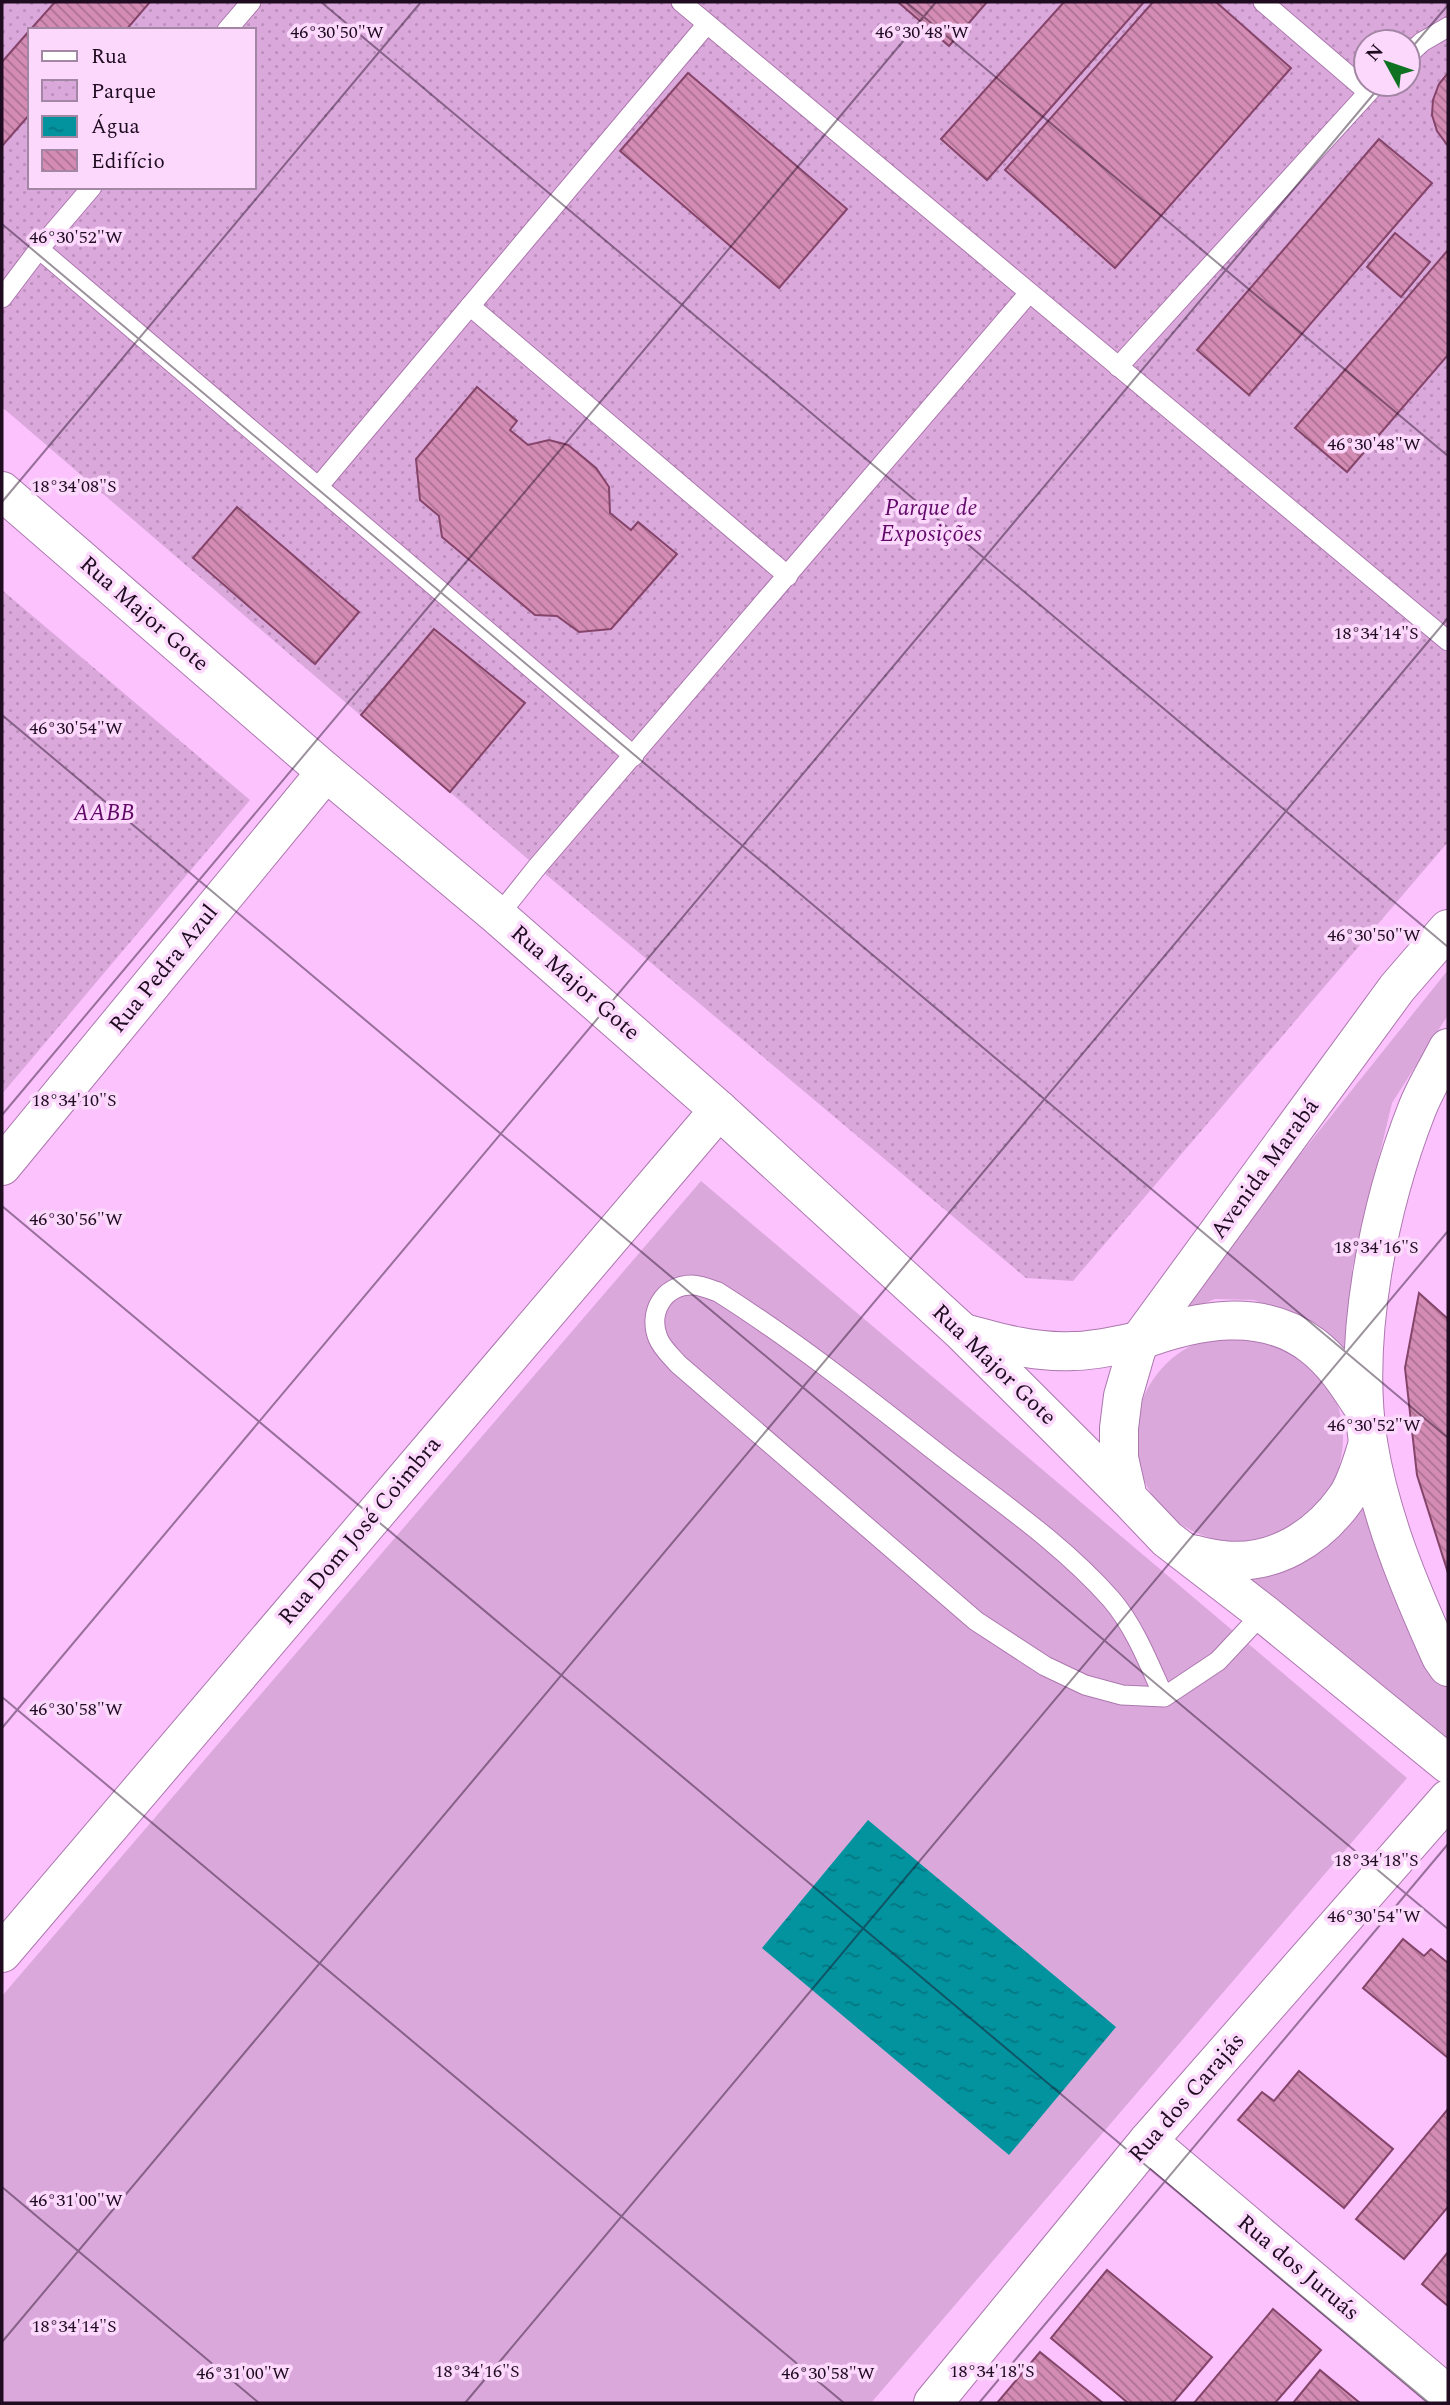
<svg xmlns="http://www.w3.org/2000/svg" width="1450" height="2405" viewBox="0 0 1450 2405" font-family="Spectral,serif">
<style>
.grass{fill:#dba8dc}
.park{fill:url(#park-dots);fill-rule:evenodd}
.water{fill:url(#water-ripples)}
.building{fill:url(#building-back-hatch);stroke:#85446a;stroke-width:2}
.lines{fill:none;stroke-linecap:round;stroke-linejoin:round}
.service-casing{stroke:#ac77ae;stroke-width:21}
.minor-casing{stroke:#ac77ae;stroke-width:40}
.tertiary-casing{stroke:#ac77ae;stroke-width:40}
.primary-casing{stroke:#ac77ae;stroke-width:40}
.service{stroke:#fff;stroke-width:19}
.minor{stroke:#fff;stroke-width:38}
.tertiary{stroke:#fff;stroke-width:38}
.primary{stroke:#fff;stroke-width:38}
.ticks{fill:none;stroke:#200c21;stroke-width:2;stroke-opacity:0.45}
.labels{text-anchor:middle;dominant-baseline:central;stroke-width:7;stroke-linejoin:round;paint-order:stroke}
.park-label{font-size:23px;font-style:italic;fill:#620868;stroke:#fbd8fc}
.street-label{font-size:23px;fill:#200c21;stroke:#fbd8fc}
.ticks-label{font-size:18px;text-anchor:middle;fill:#200c21;stroke:#fbd8fc;stroke-width:7;stroke-linejoin:round;paint-order:stroke}
</style>
<defs>
<pattern id="park-dots" width="8" height="8" patternUnits="userSpaceOnUse" patternTransform="scale(1.75)"><rect width="8" height="8" fill="#dba8dc"/><path d="M2 2h.1M6 6h.1" fill="none" stroke="#bc8fbc" stroke-width="1.8" stroke-linecap="round"/></pattern>
<pattern id="water-ripples" width="26" height="14" patternUnits="userSpaceOnUse" patternTransform="scale(1.75)"><rect width="26" height="14" fill="#02939f"/><path d="M2 4q2-2 4 0t4 0M15 11q2-2 4 0t4 0" fill="none" stroke="#047681"/></pattern>
<pattern id="building-back-hatch" width="6" height="6" patternUnits="userSpaceOnUse" patternTransform="scale(1.75)"><rect width="6" height="6" fill="#d48cb4"/><path d="M-1 5l2 2M0 0l6 6M5-1l2 2" fill="none" stroke="#ac7192"/></pattern>
</defs>
<rect width="100%" height="100%" fill="#fbc2fd"/>
<g class="grass">
<polygon points="1448,970 1448,1015 1392,1103 1352,1269 1353,1373 1300,1320 1254,1300 1215,1299 1173,1317 1202,1277"/>
<polygon points="701,1181 1407,1778 871,2403 2,2403 2,1996"/>
<circle cx="1239" cy="1438" r="104"/>
<polygon points="1363,1484 1420,1646 1448,1688 1448,1741 1247,1576"/>
</g>
<g class="park">
<path d="M2,2H1448V842L1073,1281L1026,1278L537,867L2,407ZM30,30H254V187H30ZM1366,42H1408V84H1366Z"/>
<polygon points="2,590 250,800 2,1094"/>
</g>
<polygon class="water" points="868,1820 1116,2027 1009,2155 762,1948"/>
<g class="building">
<polygon points="55,2 150,2 126,30 30,30"/>
<polygon points="898,2 987,2 949,46"/>
<polygon points="1064,2 1144,2 987,180 941,139"/>
<polygon points="1153,2 1216,2 1291,68 1115,268 1005,170"/>
<polygon points="30,30 30,114 2,146 2,62"/>
<polygon points="688,73 847,209 779,288 620,151"/>
<polygon points="1448,73 1448,146 1437,131 1432,115 1433,100 1439,84"/>
<polygon points="1379,139 1432,183 1249,395 1197,350"/>
<polygon points="1395,233 1430,262 1401,297 1367,267"/>
<polygon points="1448,250 1448,355 1347,472 1295,428"/>
<polygon points="477,387 517,421 510,430 528,445 549,440 568,445 596,468 609,487 610,513 631,530 638,522 677,554 611,629 579,632 557,616 535,615 442,537 439,516 420,500 416,459"/>
<polygon points="237,507 359,612 315,664 193,558"/>
<polygon points="434,629 525,703 450,792 361,715"/>
<polygon points="1419,1293 1448,1319 1448,1573 1417,1475 1405,1368"/>
<polygon points="1403,1939 1424,1956 1431,1949 1448,1963 1448,2058 1363,1988"/>
<polygon points="1299,2071 1393,2149 1344,2208 1238,2120 1262,2092 1274,2101"/>
<polygon points="1448,2109 1448,2207 1404,2259 1356,2219"/>
<polygon points="1448,2252 1448,2306 1422,2284"/>
<polygon points="1107,2270 1212,2357 1173,2403 1128,2403 1051,2338"/>
<polygon points="1273,2309 1321,2350 1275,2403 1194,2403"/>
<polygon points="1040,2352 1103,2403 997,2403"/>
<polygon points="1320,2370 1360,2403 1293,2403"/>
</g>
<g class="lines">
<defs>
<g id="service">
<polyline points="681,2 1448,641"/>
<polyline points="1263,2 1368,92"/>
<polyline points="227,30 251,2"/>
<polyline points="1408,55 1422,42 1448,27"/>
<polyline points="39,249 634,756"/>
<polyline points="2,298 39,249 92,187"/>
<polyline points="470,306 788,576"/>
<polyline points="1118,367 1376,84"/>
<polyline points="318,487 707,24"/>
<polyline points="498,916 537,867 1029,293"/>
<path d="M1164,1697C1149,1664 1135,1627 1111,1599C1063,1545 1002,1503 945,1459C871,1401 797,1342 718,1292C710,1289 700,1285 692,1285C663,1285 648,1313 658,1338C662,1348 671,1356 678,1364L976,1621L1045,1666L1085,1685L1122,1695L1164,1697L1218,1661L1263,1613"/>
</g>
<g id="minor">
<polyline points="1148,2141 1448,2395"/>
<polyline points="933,2403 1148,2141 1448,1799"/>
</g>
<g id="tertiary">
<polyline points="2,491 326,772 498,916 719,1110 962,1332 1128,1498"/>
<polyline points="2,1166 326,772"/>
<path d="M964,1333C1000,1343 1036,1353 1073,1351C1095,1351 1118,1345 1139,1341"/>
<polyline points="2,1953 719,1110"/>
</g>
<g id="primary">
<polyline points="1448,929 1397,988 1139,1341 1123,1396 1119,1428 1119,1458 1128,1498 1167,1539 1263,1613 1448,1764"/>
<path d="M1448,1048C1438,1068 1425,1088 1417,1109C1379,1206 1352,1338 1368,1442C1380,1517 1410,1588 1441,1657L1448,1667"/>
<path d="M1139,1341C1195,1320 1262,1306 1313,1346C1335,1363 1349,1386 1364,1409"/>
<path d="M1186,1553C1198,1555 1211,1559 1223,1560C1273,1566 1318,1538 1346,1498C1357,1482 1362,1461 1368,1443"/>
</g>
</defs>
<use href="#service" class="service-casing"/>
<use href="#minor" class="minor-casing"/>
<use href="#tertiary" class="tertiary-casing"/>
<use href="#primary" class="primary-casing"/>
<use href="#service" class="service"/>
<use href="#minor" class="minor"/>
<use href="#tertiary" class="tertiary"/>
<use href="#primary" class="primary"/>
</g>
<path class="ticks" d="M321,2L1448,947M906,2L1448,456M1408,52L1448,5M2,224L1448,1438M2,502L421,2M2,715L1448,1929M2,1115L936,2M2,1206L1429,2403M2,1697L844,2403M2,1728L1382,84M2,2187L259,2403M2,2342L1448,618M465,2403L1448,1231M979,2403L1448,1844"/>
<g class="labels">
<g class="park-label">
<text x="931" y="508">Parque de<tspan x="931" dy="26">Exposições</tspan></text>
<text x="104" y="813">AABB</text>
</g>
<g class="street-label">
<text transform="translate(144 614) rotate(41)">Rua Major Gote</text>
<text transform="translate(164 969) rotate(-51)">Rua Pedra Azul</text>
<text transform="translate(575 983) rotate(41)">Rua Major Gote</text>
<text transform="translate(1265 1169) rotate(-54)">Avenida Marabá</text>
<text transform="translate(994 1365) rotate(44)">Rua Major Gote</text>
<text transform="translate(360 1531) rotate(-50)">Rua Dom José Coimbra</text>
<text transform="translate(1187 2098) rotate(-49)">Rua dos Carajás</text>
<text transform="translate(1298 2268) rotate(40)">Rua dos Juruás</text>
</g>
</g>
<g class="ticks-label">
<text x="922" y="38">46°30'48"W</text>
<text x="337" y="38">46°30'50"W</text>
<text x="76" y="243">46°30'52"W</text>
<text x="1374" y="450">46°30'48"W</text>
<text x="74" y="492">18°34'08"S</text>
<text x="1376" y="639">18°34'14"S</text>
<text x="76" y="734">46°30'54"W</text>
<text x="1374" y="941">46°30'50"W</text>
<text x="74" y="1106">18°34'10"S</text>
<text x="76" y="1225">46°30'56"W</text>
<text x="1376" y="1253">18°34'16"S</text>
<text x="1374" y="1431">46°30'52"W</text>
<text x="76" y="1715">46°30'58"W</text>
<text x="1376" y="1866">18°34'18"S</text>
<text x="1374" y="1922">46°30'54"W</text>
<text x="76" y="2206">46°31'00"W</text>
<text x="74" y="2332">18°34'14"S</text>
<text x="477" y="2377">18°34'16"S</text>
<text x="992" y="2377">18°34'18"S</text>
<text x="243" y="2379">46°31'00"W</text>
<text x="828" y="2379">46°30'58"W</text>
</g>
<rect width="1450" height="2405" fill="none" stroke="#200c21" stroke-width="7"/>
<rect x="28" y="28" width="228" height="161" fill="#fbd8fc" stroke="#a386a4" stroke-width="2"/>
<rect x="42" y="51" width="35" height="10" fill="#ffffff" stroke="#a386a4" stroke-width="2"/>
<text x="91" y="63" font-size="21" fill="#200c21">Rua</text>
<rect x="42" y="80" width="35" height="21" fill="url(#park-dots)" stroke="#a386a4" stroke-width="2"/>
<text x="91" y="98" font-size="21" fill="#200c21">Parque</text>
<rect x="42" y="116" width="35" height="21" fill="url(#water-ripples)" stroke="#a386a4" stroke-width="2"/>
<text x="91" y="133" font-size="21" fill="#200c21">Água</text>
<rect x="42" y="150" width="35" height="21" fill="url(#building-back-hatch)" stroke="#a386a4" stroke-width="2"/>
<text x="91" y="168" font-size="21" fill="#200c21">Edifício</text>
<g transform="translate(1387 63) rotate(310)"><circle r="33" fill="#fbd8fc" stroke="#a386a4" stroke-width="2"/>
<path d="M0-5L12 26L0 18L-12 26Z" fill="#0f7222"/>
<text y="-10" font-size="19" font-weight="bold" text-anchor="middle" fill="#200c21">N</text>
</g>
</svg>
